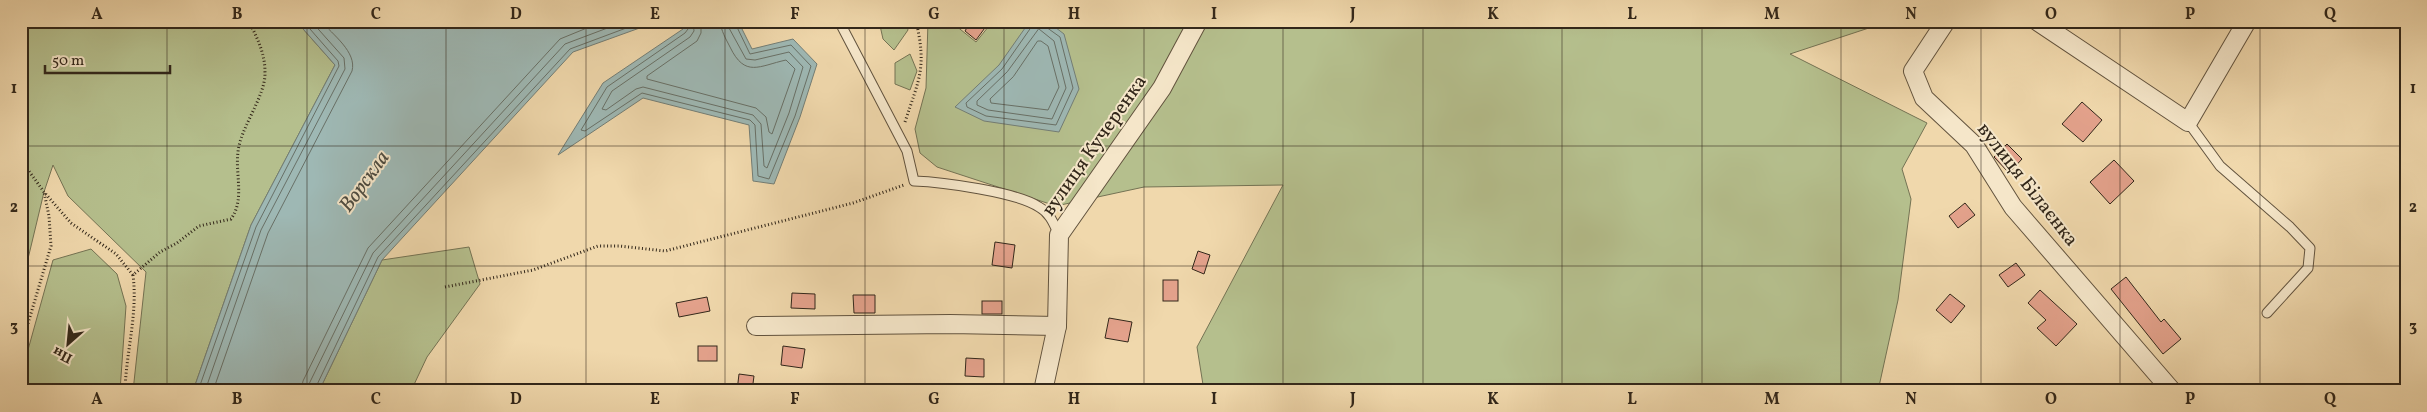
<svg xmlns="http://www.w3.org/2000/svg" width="2427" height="412" viewBox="0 0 2427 412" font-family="Vollkorn,serif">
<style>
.green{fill:#b5bf8d;stroke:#747354}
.water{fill:#9eb8b4;stroke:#737e76}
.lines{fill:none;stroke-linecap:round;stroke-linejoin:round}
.shore{stroke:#687067;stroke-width:1}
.building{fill:#e4a28c;stroke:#32271a}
.lane-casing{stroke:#62533e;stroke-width:11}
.street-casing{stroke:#62533e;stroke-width:20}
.path{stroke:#32271a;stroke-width:3;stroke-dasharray:1 2.5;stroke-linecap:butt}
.lane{stroke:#f5e6c9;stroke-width:9}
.street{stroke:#f5e6c9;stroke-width:18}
.grid{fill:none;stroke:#32271a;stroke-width:1;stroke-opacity:0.55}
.labels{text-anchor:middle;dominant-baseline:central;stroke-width:4;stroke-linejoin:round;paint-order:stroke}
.street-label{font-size:20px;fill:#32271a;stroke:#f5e6c9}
.water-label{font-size:21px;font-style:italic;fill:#4d4b40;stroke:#f5e6c9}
.neatline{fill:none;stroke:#32271a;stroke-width:2}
.grid-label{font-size:16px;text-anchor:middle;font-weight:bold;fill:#32271a}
</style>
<rect width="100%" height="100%" fill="#f0d8ac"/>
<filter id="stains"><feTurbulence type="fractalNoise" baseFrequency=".004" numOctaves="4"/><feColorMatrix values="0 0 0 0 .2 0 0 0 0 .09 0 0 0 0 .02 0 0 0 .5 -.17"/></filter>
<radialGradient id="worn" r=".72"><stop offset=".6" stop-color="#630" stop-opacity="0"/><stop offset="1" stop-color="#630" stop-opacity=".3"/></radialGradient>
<g class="green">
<polygon points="21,21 296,21 335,65 251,225 193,391 133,391 146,272 68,196 53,165 44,192 21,288"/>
<polygon points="879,21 906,21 908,30 894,50 883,39"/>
<polygon points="928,21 950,21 976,42 993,21 1890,21 1790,54 1927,123 1902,169 1911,199 1898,300 1878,391 1204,391 1197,347 1283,185 1144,187 1056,206 937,167 920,153 915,129 926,88"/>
<polygon points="910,54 917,71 910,90 895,84 895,63"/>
<polygon points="469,247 480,284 427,357 411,391 319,391 382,260"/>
<polygon points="91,249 117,274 126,306 120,391 21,391 21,375 53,260"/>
</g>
<g class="water">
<polygon points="296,21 659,21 573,52 382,260 319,391 193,391 251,225 335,65"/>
<polygon points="682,21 738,21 752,49 793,39 817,64 800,117 774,184 753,181 749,125 643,98 558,155 603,83 683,29"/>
<polygon points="1030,21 1047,21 1064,34 1079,89 1059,132 984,121 955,107 999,65"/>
</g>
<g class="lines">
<g class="shore">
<polyline points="687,21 688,29 685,33 607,87 581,130 585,131 642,93 750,120 755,125 758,176 769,179 795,116 811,66 791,45 750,54 734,21"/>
<polyline points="693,21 694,31 690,37 612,91 602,109 606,110 636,89 643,87 753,115 761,124 764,166 767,168 789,113 803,67 789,52 755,60 746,59 729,28 728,21"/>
<path d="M701,21V33L697,41L647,76V79L756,108L766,117L769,132L772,134L795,69L786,60C759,66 745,78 730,47C726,39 721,31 720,21"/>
<polyline points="1033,21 1032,26 1002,69 966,103 967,107 986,116 1056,125 1073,88 1060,37 1046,27 1045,21"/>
<polygon points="1039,29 1054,41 1066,88 1052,119 988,110 977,105 977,101 1007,72"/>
<polygon points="1038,41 1041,41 1048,46 1059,87 1048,110 991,103 990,99 1013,77"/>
<polyline points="198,391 256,227 339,66 338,61 303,21"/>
<polyline points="205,391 261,230 345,69 344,58 311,21"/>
<path d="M213,391L268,233L352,71C357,52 333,35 321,21"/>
<polyline points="301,391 303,381 368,248 560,39 604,21"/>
<polyline points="308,391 309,384 373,253 565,44 626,21"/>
<polyline points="314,391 378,257 570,49 645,21"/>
</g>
</g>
<g class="building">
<polygon points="971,21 990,21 976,40 965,31"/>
<polygon points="2082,102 2102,120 2083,142 2062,124"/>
<polygon points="2007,144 2022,159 2009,173 1994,157"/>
<polygon points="2114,160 2134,181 2110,204 2090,182"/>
<polygon points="1965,203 1975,215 1958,228 1949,216"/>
<polygon points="995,242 1015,245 1012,268 992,265"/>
<polygon points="1198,251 1210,255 1204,274 1192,269"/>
<polygon points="2016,263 2025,275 2008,287 1999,275"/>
<polygon points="2126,277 2161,322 2164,319 2181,339 2163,354 2111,289"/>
<rect x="1163" y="280" width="15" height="21"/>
<polygon points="2040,290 2077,324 2056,346 2037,328 2046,320 2028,303"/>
<polygon points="792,293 815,294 815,309 791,308"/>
<polygon points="1950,294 1965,306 1951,323 1936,310"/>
<polygon points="853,295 875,295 875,313 854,313"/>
<polygon points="707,297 710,311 679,317 676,303"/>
<rect x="982" y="301" width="20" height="13"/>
<polygon points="1109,318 1132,322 1128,342 1105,338"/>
<rect x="698" y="346" width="19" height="15"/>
<polygon points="783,346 805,349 802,368 781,365"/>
<polygon points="966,358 984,359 984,377 965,376"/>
<polygon points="739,374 754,376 752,391 737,391"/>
</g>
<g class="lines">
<defs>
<g id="lane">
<path d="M839,21L907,151L914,181C942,182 1017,192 1039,207C1050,213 1054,224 1059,235"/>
<polyline points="2188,122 2220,166 2290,227 2310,248 2308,268 2267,313"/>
</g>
<g id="street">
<polyline points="1946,21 1913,71 1924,98 1974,145 2013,207 2172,391"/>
<polyline points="2037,21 2188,122 2247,21"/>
<polyline points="756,326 950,324 1057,326"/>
<polyline points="1043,391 1057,326 1059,235 1162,88 1198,21"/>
</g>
</defs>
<use href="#lane" class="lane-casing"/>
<use href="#street" class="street-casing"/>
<g class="path">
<path d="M905,122C919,79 927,68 916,21"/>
<polyline points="21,160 44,192 71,223 116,254 133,275"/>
<polyline points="445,287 533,270 598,246 619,246 665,251 853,203 904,185"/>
<polyline points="21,347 51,246 49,216 44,192"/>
<path d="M125,391C126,352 138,314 133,275L160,252L177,243L199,226L231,219C245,200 235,173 238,152C240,128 266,96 265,72C265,53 257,38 249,21"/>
</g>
<use href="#lane" class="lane"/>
<use href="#street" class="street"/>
</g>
<path class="grid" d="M167,21V391M307,21V391M446,21V391M586,21V391M725,21V391M865,21V391M1004,21V391M1144,21V391M1283,21V391M1423,21V391M1562,21V391M1702,21V391M1841,21V391M1981,21V391M2120,21V391M2260,21V391M21,146H2406M21,266H2406"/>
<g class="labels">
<g class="street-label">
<text transform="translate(1095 146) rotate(-55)">вулиця Кучеренка</text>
<text transform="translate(2027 185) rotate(52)">вулиця Білаєнка</text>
</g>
<g class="water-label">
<text transform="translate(365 182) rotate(-54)">Ворскла</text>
</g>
</g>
<rect width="2427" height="412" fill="none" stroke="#f0d8ac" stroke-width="55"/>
<g transform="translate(68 344) rotate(207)" stroke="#f5e6c9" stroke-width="4" paint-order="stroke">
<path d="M0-4L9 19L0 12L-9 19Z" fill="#32271a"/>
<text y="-8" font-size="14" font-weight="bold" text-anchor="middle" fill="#32271a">Пн</text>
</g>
<path d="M45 65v8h125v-8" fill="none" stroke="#32271a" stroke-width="2.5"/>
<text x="52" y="65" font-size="15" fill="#32271a" stroke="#f5e6c9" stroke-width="4" paint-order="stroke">50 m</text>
<rect x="28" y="28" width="2372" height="356" class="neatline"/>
<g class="grid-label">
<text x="97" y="19">A</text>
<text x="237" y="19">B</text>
<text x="376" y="19">C</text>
<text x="516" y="19">D</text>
<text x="655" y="19">E</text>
<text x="795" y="19">F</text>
<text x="934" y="19">G</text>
<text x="1074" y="19">H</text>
<text x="1214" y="19">I</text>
<text x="1353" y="19">J</text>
<text x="1493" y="19">K</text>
<text x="1632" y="19">L</text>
<text x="1772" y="19">M</text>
<text x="1911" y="19">N</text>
<text x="2051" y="19">O</text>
<text x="2190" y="19">P</text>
<text x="2330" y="19">Q</text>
<text x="14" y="93">1</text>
<text x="2413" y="93">1</text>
<text x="14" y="212">2</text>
<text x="2413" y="212">2</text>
<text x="14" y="331">3</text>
<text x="2413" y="331">3</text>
<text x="97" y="404">A</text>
<text x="237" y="404">B</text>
<text x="376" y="404">C</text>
<text x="516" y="404">D</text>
<text x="655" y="404">E</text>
<text x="795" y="404">F</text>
<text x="934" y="404">G</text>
<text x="1074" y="404">H</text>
<text x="1214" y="404">I</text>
<text x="1353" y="404">J</text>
<text x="1493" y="404">K</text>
<text x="1632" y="404">L</text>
<text x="1772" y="404">M</text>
<text x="1911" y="404">N</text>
<text x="2051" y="404">O</text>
<text x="2190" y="404">P</text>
<text x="2330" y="404">Q</text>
</g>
<rect width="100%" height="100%" filter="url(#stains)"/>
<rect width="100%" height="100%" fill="url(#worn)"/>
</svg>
